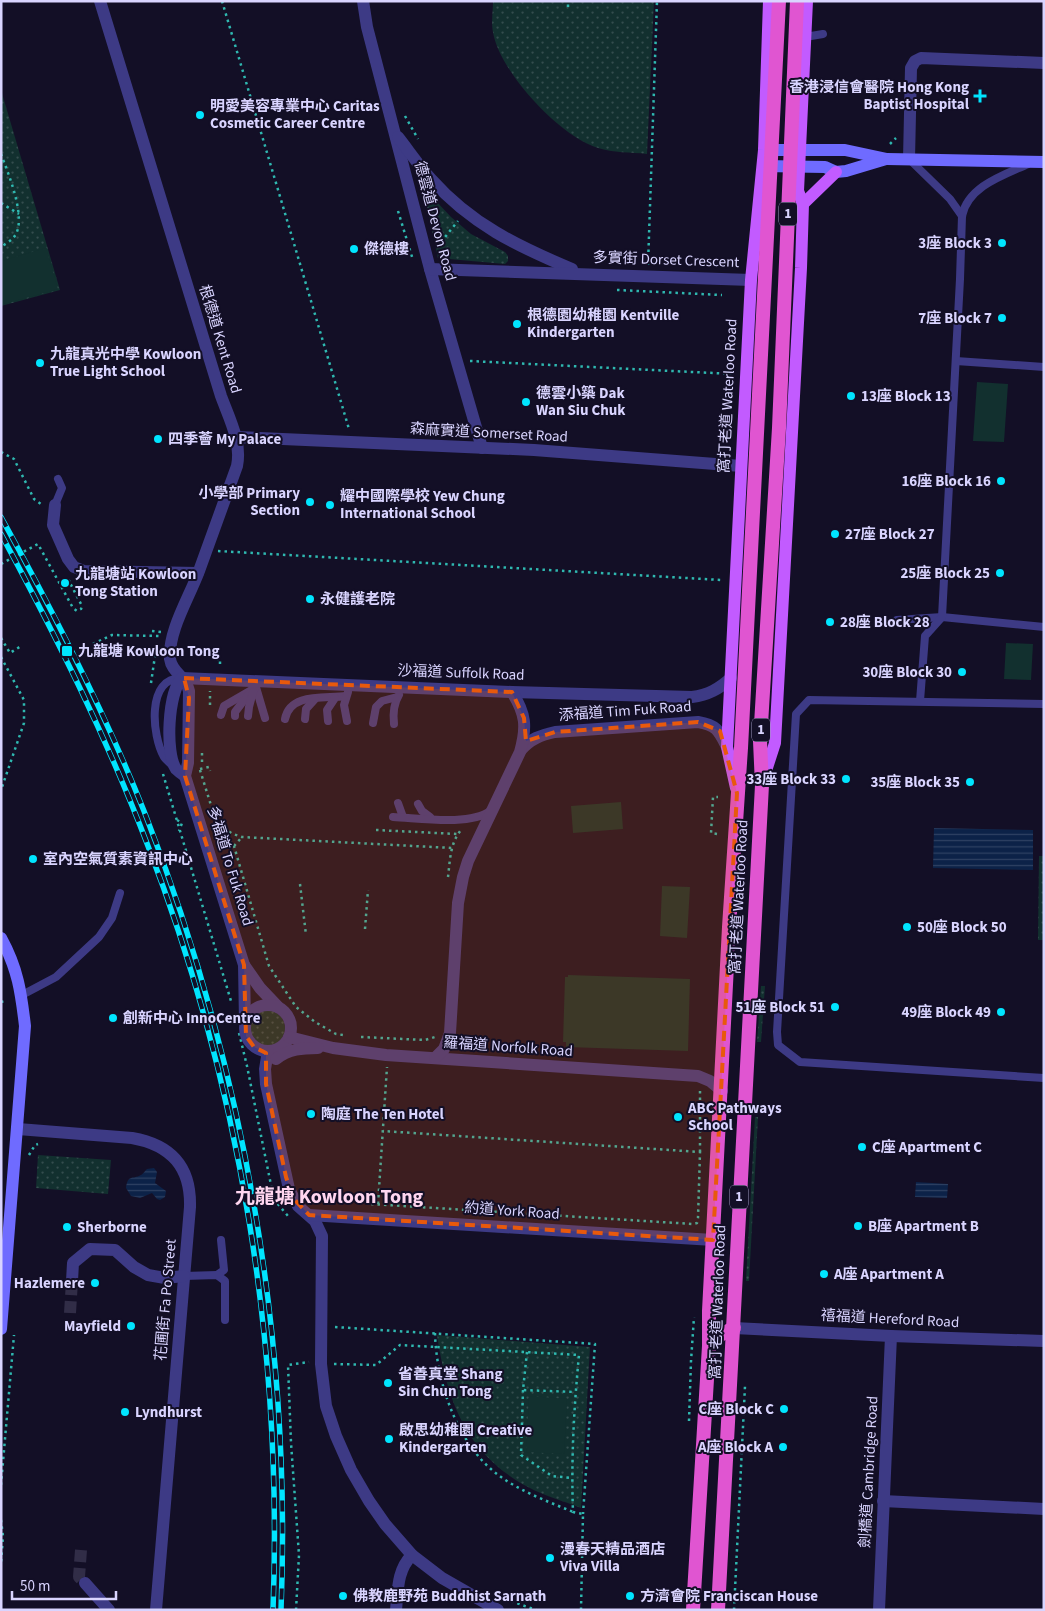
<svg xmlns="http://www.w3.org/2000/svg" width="1045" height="1611" viewBox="0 0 1045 1611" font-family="'Source Sans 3','Noto Sans TC',sans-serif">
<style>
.green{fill:url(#green-dots)}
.pitch{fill:#12302f}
.water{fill:url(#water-rules)}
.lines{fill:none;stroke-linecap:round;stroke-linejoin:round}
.minor-tunnel{stroke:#312d47;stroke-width:12;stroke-dasharray:12 6;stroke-linecap:butt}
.path{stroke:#2fb8b0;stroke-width:2.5;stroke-dasharray:2.5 4;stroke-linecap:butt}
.service{stroke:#3d3a85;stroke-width:8}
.minor{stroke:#3d3a85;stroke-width:12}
.tertiary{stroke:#3d3a85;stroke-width:12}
.secondary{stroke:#6f6bff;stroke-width:12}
.primary{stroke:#c25bff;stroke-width:12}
.trunk{stroke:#e055d1;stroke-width:14}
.rail-casing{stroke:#00e5ff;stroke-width:5.5}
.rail{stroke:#130f26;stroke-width:4;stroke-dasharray:11;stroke-linecap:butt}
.marked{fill:#e8590c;fill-opacity:0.2;stroke:#e8590c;stroke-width:4;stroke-dasharray:10 6;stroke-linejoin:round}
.poi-dot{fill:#00e5ff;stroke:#130f26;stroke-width:2}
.labels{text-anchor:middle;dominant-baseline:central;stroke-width:4;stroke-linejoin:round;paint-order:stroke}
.shield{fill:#130f26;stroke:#9e99be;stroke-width:1}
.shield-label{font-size:14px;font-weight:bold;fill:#d9d4ff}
.poi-label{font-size:15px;font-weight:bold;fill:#d9d4ff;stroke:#130f26;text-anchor:start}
.street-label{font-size:15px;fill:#d9d4ff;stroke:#130f26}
.district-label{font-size:20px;font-weight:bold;fill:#ffd6f0;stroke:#130f26}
</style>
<defs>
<pattern id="green-dots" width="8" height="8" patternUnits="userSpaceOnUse" patternTransform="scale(1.25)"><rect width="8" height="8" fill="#12302f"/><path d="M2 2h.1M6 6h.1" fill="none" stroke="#344d4e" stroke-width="1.8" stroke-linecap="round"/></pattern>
<pattern id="water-rules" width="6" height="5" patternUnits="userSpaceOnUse" patternTransform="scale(1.25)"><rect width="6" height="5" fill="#0c2248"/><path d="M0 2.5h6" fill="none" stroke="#2f4163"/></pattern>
</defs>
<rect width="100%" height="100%" fill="#130f26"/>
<g class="green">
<path d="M493,1H654L647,154C631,152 613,153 598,148C560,137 499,71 493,32C491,23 493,11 493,1Z"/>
<polygon points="1,90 60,290 1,306"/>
<polygon points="425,199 434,199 451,217 471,234 505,252 508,256 508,261 505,264 438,258"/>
<polygon points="1039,856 1044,856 1044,940 1038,940"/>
<polygon points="761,986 765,986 761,1042 757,1042"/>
<circle cx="267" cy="1028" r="18"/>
<polygon points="755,1117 758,1117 749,1281 746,1281"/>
<polygon points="38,1155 111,1160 108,1194 36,1188"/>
<path d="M437,1335L590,1347L581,1508C564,1501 544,1496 528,1487C466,1454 447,1401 437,1335Z"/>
</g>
<g class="pitch">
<polygon points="46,248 58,289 1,305 1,261"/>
<polygon points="977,382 1008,384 1004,442 973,441"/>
<polygon points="1006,643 1033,644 1031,680 1004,679"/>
<polygon points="621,802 623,829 573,833 571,806"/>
<polygon points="662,886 690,887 687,938 660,936"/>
<polygon points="568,975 690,979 688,1051 566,1047 566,1042 563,1042 565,977 568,977"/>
<polygon points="529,1396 567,1399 564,1454 526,1452"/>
</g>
<g class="water">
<polygon points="934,828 1033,830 1033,870 933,868"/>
<path d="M154,1168L157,1172L155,1183L166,1191L165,1197L160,1200L157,1199L152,1193L140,1198L131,1196L126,1188C128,1174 132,1180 141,1175C142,1175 146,1170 147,1169Z"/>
<polygon points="916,1182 948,1184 947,1198 915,1197"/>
</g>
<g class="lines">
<g class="minor-tunnel">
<polyline points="70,1313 72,1281"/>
<polyline points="81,1550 79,1577 85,1583"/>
</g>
<g class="path">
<polyline points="222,1 349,429"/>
<polyline points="568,7 568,1"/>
<polyline points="405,116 418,139"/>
<polyline points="890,144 896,138"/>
<path d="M1,154C8,173 28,220 14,237C11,241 5,244 1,247"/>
<polyline points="1,203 19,214"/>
<polyline points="398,211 413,260"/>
<polyline points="437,247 458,221"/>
<polyline points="648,265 657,1"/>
<polyline points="617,290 722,295"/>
<polyline points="470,361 733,374"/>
<polyline points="1,452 14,459 34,499 41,504"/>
<polyline points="218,551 722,580"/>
<polyline points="1,564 38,544 73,608 77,611 81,609 82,606 69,581 70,580"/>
<polyline points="152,631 161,632"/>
<polyline points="1,638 10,653 21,646"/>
<polyline points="93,644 112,635 159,636"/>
<polyline points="1,657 24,700 24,723 1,790"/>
<polyline points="216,659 220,659 220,665"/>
<polyline points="151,683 156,649"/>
<polyline points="210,705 210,691"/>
<polyline points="202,762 202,751"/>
<polyline points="200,769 209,767 210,771"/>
<polyline points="200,770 219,831 234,846 269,966 296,1007 315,1022 336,1034 343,1035"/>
<polyline points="163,774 231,1001"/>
<polyline points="177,820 182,823 179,831"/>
<polyline points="218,825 233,834 242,837 452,848"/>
<polyline points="376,830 457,834"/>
<polyline points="717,834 711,833 713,797 718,797"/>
<polyline points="234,846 242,837"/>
<path d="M448,877C450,861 450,843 461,830"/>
<polyline points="300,884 306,935"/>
<polyline points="365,929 368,890"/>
<polyline points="1,1002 5,1001"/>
<polyline points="239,1033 247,1066 272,1190 277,1203 288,1216"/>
<polyline points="361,1037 425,1040 435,1037"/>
<polyline points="700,1091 700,1152"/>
<polyline points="29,1155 35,1145 38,1144"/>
<polyline points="371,1204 693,1224 697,1223 698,1218 700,1152 383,1131"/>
<polyline points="378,1204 387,1067"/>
<polyline points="335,1327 595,1344 583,1514"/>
<path d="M435,1333C436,1381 457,1444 497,1474C519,1491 547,1501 573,1512"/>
<polyline points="527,1352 523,1390 575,1392"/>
<path d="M334,1364L376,1365L400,1345L579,1355C574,1407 571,1460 573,1512L583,1514L581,1610"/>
<polyline points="523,1390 521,1455 552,1476 572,1478"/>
<polyline points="689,1421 691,1361 694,1317"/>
<polyline points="1,1485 14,1335"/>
<polyline points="1,1520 3,1536 1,1564"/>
<polyline points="505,1599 536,1610"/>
<polyline points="296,1610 299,1555 291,1443 288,1365 309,1362"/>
<polyline points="734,1610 745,1386"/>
</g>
<g class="service">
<polyline points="805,37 823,34"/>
<polyline points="909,159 950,199 962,216"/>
<polyline points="956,361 1044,367"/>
<polyline points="55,505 62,488 58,479"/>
<polyline points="897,620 942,617 1044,627"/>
<polyline points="255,684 265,718"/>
<path d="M920,701L925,636L942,617L960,279L962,216C968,186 1004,175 1028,164"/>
<polyline points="1044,704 809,700 796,714 777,1032 778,1045 800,1062 1044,1078"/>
<polyline points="221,715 224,706 255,688"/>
<polyline points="235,716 235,712 248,695"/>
<polyline points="248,716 249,707 253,692"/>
<path d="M285,719C290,692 326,699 346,696"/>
<polyline points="305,719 306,709 315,699"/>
<polyline points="328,721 327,710 335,698"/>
<polyline points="347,721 344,705 348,692"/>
<polyline points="373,723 376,707 382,701 397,697"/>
<path d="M394,724C393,715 394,703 399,695"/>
<path d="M172,765C170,763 166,760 164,757C152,736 146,677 182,678"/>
<polyline points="398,803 403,817"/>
<polyline points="418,804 422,811 430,817"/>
<path d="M393,817C419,818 470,826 490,811"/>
<polyline points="22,995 56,977 99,937 112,918 120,893"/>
<polyline points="217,1275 224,1270 221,1240"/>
<polyline points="184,1276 217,1275 225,1281 225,1320"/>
</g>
<g class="minor">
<path d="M100,1L221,396C229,418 242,442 237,466C224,501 212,536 199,571C189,598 168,631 170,659C172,673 186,676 189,691L188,763L185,776L244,965L245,1022"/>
<polyline points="363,1 367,27 430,269 482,448"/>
<path d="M398,137C409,151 419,166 431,179C471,224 517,246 572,269"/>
<polyline points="909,159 911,68 915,61 921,58 1044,63"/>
<polyline points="430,269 751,280"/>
<polyline points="236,437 534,450 741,466"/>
<polyline points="55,505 53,525 68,559 74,567 84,571 198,573"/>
<path d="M521,750C530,739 541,735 555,732L698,722C717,725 719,731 727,747"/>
<path d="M185,776C182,774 178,771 176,769C165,753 168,692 182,678L512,692L692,697C708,695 719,689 731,678"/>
<polyline points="244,965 260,988 278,1007"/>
<circle cx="268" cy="1028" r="23"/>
<polyline points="289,1037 333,1048 386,1055 698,1076 710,1081 722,1091"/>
<path d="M268,1051L265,1069L266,1084L289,1189L298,1206L315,1221L322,1236L321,1364L326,1406L336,1436L351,1470L369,1501L385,1524L412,1555C397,1570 398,1590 396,1610"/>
<path d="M435,1058L444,1049L450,1033L458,903L463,877L468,861L520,752C527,727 526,714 512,692"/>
<path d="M276,1059C289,1049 302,1048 318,1048"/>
<path d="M18,1129L132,1138C172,1145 191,1168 190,1207L156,1610"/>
<polyline points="309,1215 713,1240"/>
<polyline points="72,1281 73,1263 90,1249 115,1250 134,1267 148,1275 165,1278 184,1276"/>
<polyline points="883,1501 1044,1509"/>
<polyline points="85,1583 109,1610"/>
<polyline points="879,1610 891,1336"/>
</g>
<g class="tertiary">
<polyline points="734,1328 891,1336 1044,1341"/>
<polyline points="412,1555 442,1578 498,1610"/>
</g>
<g class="secondary">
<polyline points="764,150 845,150 887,159 1044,162"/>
<polyline points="763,166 825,167 836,172 846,171 886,159"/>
<path d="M1,938C18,969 21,992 25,1026L1,1329"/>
</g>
<g class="primary">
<polyline points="803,204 836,172"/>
<polyline points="763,780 775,743 801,268 803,204 798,191 807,1"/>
<polyline points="736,788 727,747 751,280 764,150 769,1"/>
</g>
<g class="trunk">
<polyline points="709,1346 720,1335 734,1328"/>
<polyline points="693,1610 709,1346 709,1311 729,927 741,748 779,1"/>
<polyline points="718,1610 762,785 760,741 779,428 797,1"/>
</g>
<defs>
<g id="rail">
<path d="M1,517C54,613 104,710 144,811C243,1064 292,1338 281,1610"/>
<path d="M1,534C56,636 107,738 148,846C241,1087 283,1351 273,1610"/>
</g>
</defs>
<use href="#rail" class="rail-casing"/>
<use href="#rail" class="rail"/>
</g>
<path class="marked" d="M184,678L512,692L524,718L526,741L555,732L698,722L720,731L737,793L713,1240L309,1215L293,1198L286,1177L266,1084V1053L254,1047L246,1036L244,965L185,776L189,698Z"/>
<g class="poi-dot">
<path d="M977.5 88.5h5v5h5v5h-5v5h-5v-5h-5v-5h5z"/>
<circle cx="200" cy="115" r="5"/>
<circle cx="1002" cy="243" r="5"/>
<circle cx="354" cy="249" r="5"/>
<circle cx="1002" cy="318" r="5"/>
<circle cx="517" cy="324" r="5"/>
<circle cx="40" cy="363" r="5"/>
<circle cx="851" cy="396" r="5"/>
<circle cx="526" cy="402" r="5"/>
<circle cx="158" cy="439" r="5"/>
<circle cx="1001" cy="481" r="5"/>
<circle cx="310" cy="502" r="5"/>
<circle cx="330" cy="505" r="5"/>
<circle cx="835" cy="534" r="5"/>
<circle cx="1000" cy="573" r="5"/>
<circle cx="65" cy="583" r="5"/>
<circle cx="310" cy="599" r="5"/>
<circle cx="830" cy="622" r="5"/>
<rect x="61" y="645" width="12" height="12" rx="2.5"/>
<circle cx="962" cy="672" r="5"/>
<circle cx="846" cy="779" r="5"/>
<circle cx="970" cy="782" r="5"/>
<circle cx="33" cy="859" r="5"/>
<circle cx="907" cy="927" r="5"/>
<circle cx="835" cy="1007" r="5"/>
<circle cx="1001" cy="1012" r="5"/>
<circle cx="113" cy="1018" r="5"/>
<circle cx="311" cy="1114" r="5"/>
<circle cx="678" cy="1117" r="5"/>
<circle cx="862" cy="1147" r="5"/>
<circle cx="858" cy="1226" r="5"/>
<circle cx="67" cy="1227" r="5"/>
<circle cx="824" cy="1274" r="5"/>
<circle cx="95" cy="1283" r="5"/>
<circle cx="131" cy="1326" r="5"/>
<circle cx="388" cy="1383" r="5"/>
<circle cx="784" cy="1409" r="5"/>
<circle cx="125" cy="1412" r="5"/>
<circle cx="389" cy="1439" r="5"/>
<circle cx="783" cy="1447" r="5"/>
<circle cx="550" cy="1558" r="5"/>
<circle cx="343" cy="1596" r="5"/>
<circle cx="630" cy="1596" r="5"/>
</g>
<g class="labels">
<g class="shield">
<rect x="779" y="202.5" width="18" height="23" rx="4"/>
<rect x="752" y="718.5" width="18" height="23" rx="4"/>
<rect x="730" y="1185.5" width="18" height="23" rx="4"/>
</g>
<g class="shield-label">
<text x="788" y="214">1</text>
<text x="761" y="730">1</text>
<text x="739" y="1197">1</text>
</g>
<g class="poi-label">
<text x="969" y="87" text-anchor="end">香港浸信會醫院 Hong Kong<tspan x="969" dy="17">Baptist Hospital</tspan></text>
<text x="210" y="106">明愛美容專業中心 Caritas<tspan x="210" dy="17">Cosmetic Career Centre</tspan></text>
<text x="992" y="243" text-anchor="end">3座 Block 3</text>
<text x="364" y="249">傑德樓</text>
<text x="527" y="315">根德園幼稚園 Kentville<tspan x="527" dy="17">Kindergarten</tspan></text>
<text x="992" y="318" text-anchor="end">7座 Block 7</text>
<text x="50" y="354">九龍真光中學 Kowloon<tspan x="50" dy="17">True Light School</tspan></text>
<text x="536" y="393">德雲小築 Dak<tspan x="536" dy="17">Wan Siu Chuk</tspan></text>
<text x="861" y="396">13座 Block 13</text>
<text x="168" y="439">四季薈 My Palace</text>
<text x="991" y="481" text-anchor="end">16座 Block 16</text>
<text x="300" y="493" text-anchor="end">小學部 Primary<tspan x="300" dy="17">Section</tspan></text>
<text x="340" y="496">耀中國際學校 Yew Chung<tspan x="340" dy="17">International School</tspan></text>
<text x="845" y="534">27座 Block 27</text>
<text x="990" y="573" text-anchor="end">25座 Block 25</text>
<text x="75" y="574">九龍塘站 Kowloon<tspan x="75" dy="17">Tong Station</tspan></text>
<text x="320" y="599">永健護老院</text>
<text x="840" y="622">28座 Block 28</text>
<text x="78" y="651">九龍塘 Kowloon Tong</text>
<text x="952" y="672" text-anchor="end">30座 Block 30</text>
<text x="836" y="779" text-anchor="end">33座 Block 33</text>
<text x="960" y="782" text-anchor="end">35座 Block 35</text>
<text x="43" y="859">室內空氣質素資訊中心</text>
<text x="917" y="927">50座 Block 50</text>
<text x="825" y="1007" text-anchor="end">51座 Block 51</text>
<text x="991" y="1012" text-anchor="end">49座 Block 49</text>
<text x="123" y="1018">創新中心 InnoCentre</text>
<text x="688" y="1108">ABC Pathways<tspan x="688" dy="17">School</tspan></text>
<text x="321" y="1114">陶庭 The Ten Hotel</text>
<text x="872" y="1147">C座 Apartment C</text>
<text x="868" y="1226">B座 Apartment B</text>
<text x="77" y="1227">Sherborne</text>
<text x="834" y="1274">A座 Apartment A</text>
<text x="85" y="1283" text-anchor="end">Hazlemere</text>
<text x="121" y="1326" text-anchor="end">Mayfield</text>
<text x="398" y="1374">省善真堂 Shang<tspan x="398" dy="17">Sin Chun Tong</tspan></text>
<text x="774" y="1409" text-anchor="end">C座 Block C</text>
<text x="135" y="1412">Lyndhurst</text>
<text x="399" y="1430">啟思幼稚園 Creative<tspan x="399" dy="17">Kindergarten</tspan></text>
<text x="773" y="1447" text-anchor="end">A座 Block A</text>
<text x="560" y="1549">漫春天精品酒店<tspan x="560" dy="17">Viva Villa</tspan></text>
<text x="353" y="1596">佛教鹿野苑 Buddhist Sarnath</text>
<text x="640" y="1596">方濟會院 Franciscan House</text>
</g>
<g class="street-label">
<text transform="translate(435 221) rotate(75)">德雲道 Devon Road</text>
<text transform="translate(666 260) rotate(2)">多實街 Dorset Crescent</text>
<text transform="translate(220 339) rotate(73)">根德道 Kent Road</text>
<text transform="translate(728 396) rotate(-87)">窩打老道 Waterloo Road</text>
<text transform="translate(489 433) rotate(3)">森麻實道 Somerset Road</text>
<text transform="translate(461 673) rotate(2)">沙福道 Suffolk Road</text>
<text transform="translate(625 711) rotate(-4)">添福道 Tim Fuk Road</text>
<text transform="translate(230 866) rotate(73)">多福道 To Fuk Road</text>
<text transform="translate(739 897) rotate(-87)">窩打老道 Waterloo Road</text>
<text transform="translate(508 1047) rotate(4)">羅福道 Norfolk Road</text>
<text transform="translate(512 1211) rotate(4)">約道 York Road</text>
<text transform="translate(166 1300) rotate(-85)">花圃街 Fa Po Street</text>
<text transform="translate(718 1302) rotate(-88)">窩打老道 Waterloo Road</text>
<text transform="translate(890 1319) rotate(3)">禧福道 Hereford Road</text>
<text transform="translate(869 1472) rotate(-87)">劍橋道 Cambridge Road</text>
</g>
<g class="district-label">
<text x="329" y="1197">九龍塘 Kowloon Tong</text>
</g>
</g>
<rect width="1045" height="1611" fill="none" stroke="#d9d4ff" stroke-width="5"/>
<path d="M12 1591v8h104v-8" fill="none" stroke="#d9d4ff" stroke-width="2.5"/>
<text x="20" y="1591" font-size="15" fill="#d9d4ff" stroke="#130f26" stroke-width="4" paint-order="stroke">50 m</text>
</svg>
